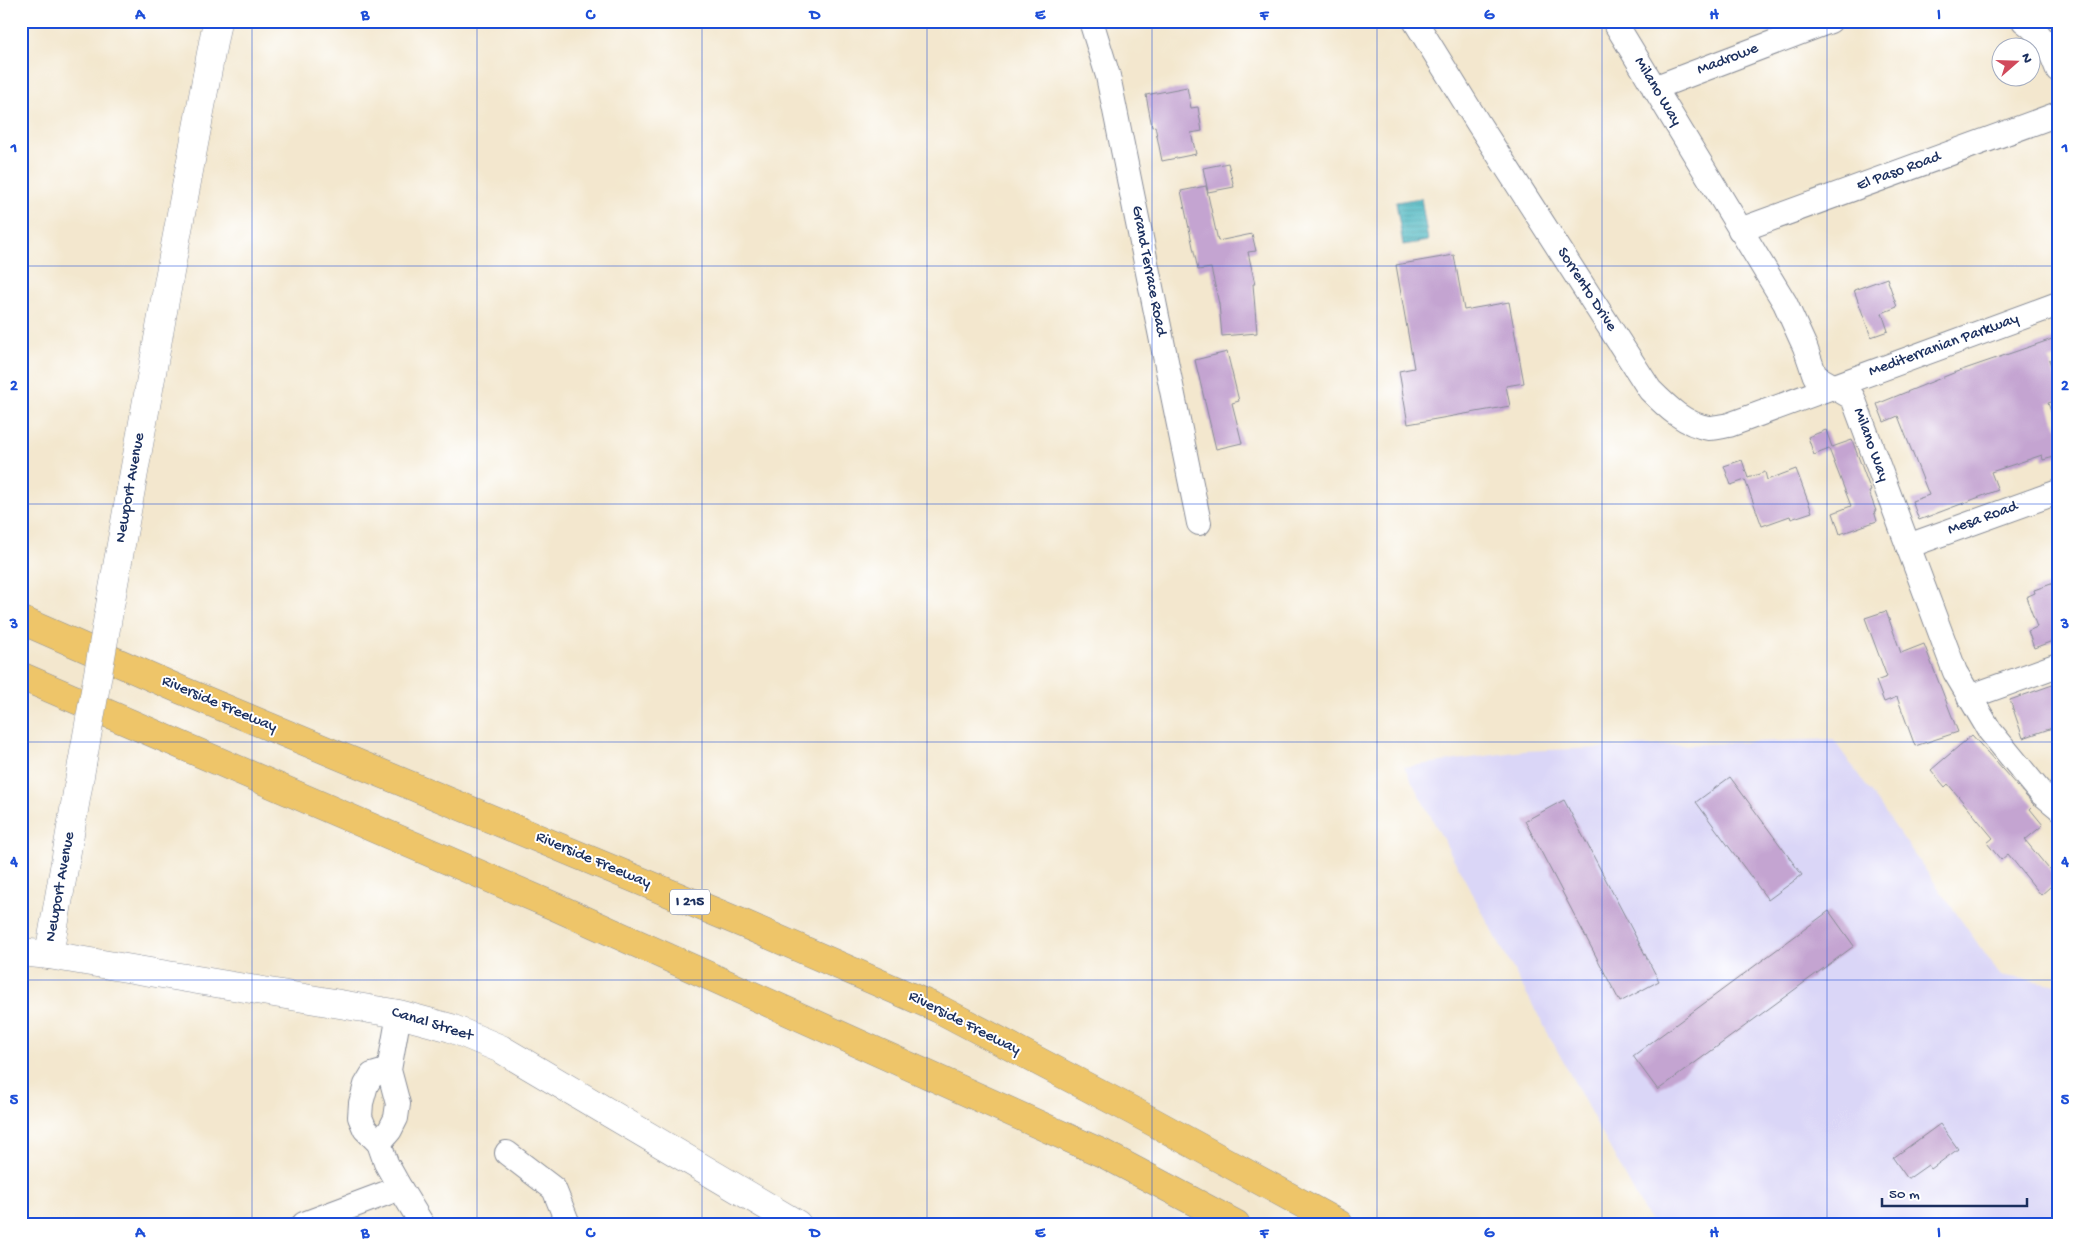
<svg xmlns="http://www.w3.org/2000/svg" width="2079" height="1245" viewBox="0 0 2079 1245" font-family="'Gochi Hand',sans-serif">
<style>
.built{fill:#dad6f7}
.water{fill:url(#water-rules);stroke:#30728e}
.building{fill:#c4a4d1}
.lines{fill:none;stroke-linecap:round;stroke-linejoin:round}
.minor-casing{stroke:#878b96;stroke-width:26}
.tertiary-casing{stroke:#878b96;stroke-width:29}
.motorway-casing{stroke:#878b96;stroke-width:29}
.minor{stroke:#fff;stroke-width:24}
.tertiary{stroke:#fff;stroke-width:28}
.motorway{stroke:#eec569;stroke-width:28}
.tertiary-bridge-casing{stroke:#878b96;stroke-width:29;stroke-linecap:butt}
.tertiary-bridge{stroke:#fff;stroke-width:28}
.grid{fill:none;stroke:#1d4ed8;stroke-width:1;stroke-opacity:0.55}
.labels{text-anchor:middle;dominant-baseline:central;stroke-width:4;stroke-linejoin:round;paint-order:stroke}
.shield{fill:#fff;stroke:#5f6d8e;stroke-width:1}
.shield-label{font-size:15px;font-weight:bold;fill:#1b2f5e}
.street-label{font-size:16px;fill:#1b2f5e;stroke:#fff}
.neatline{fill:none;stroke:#1d4ed8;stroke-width:2}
.grid-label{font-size:16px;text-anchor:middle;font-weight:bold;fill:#1d4ed8}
</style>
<defs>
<pattern id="water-rules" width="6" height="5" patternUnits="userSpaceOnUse" patternTransform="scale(1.25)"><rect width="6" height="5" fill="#46b5bf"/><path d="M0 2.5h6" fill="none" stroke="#3a949e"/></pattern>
</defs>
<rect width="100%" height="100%" fill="#fff"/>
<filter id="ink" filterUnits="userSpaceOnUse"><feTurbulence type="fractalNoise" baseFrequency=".02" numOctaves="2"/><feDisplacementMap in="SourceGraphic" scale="10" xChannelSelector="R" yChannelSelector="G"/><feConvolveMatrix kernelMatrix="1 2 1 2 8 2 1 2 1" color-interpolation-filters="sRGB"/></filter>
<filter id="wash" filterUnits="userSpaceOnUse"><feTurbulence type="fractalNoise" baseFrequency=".0096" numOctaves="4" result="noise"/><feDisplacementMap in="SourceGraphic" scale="20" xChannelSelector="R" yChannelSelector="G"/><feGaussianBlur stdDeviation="1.12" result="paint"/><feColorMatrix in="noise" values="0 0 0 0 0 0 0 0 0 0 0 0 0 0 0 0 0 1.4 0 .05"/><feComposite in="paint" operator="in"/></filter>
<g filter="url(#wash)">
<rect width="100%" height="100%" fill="#f3e7ce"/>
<polygon class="built" points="1833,739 2000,975 2058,985 2058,1224 1651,1224 1404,767 1523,751"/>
<polygon class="water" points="1421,198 1428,241 1403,245 1396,202"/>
<g id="blocks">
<g class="building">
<polygon points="1187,87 1191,108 1198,107 1202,131 1191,133 1196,154 1162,161 1155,126 1152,127 1146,95"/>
<polygon points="1228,163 1234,187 1208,192 1203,168"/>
<polygon points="1206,186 1218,241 1252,234 1256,251 1248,252 1255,284 1253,284 1257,333 1222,336 1219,304 1211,268 1198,270 1181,191"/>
<polygon points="1454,255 1464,310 1509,302 1524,383 1506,386 1510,406 1408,424 1399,371 1414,368 1396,265"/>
<polygon points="1887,278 1897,307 1882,313 1888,331 1871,337 1854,290"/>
<polygon points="2058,337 2058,357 2049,360 2058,385 2058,400 2048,403 2058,432 2058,456 2043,460 2042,455 1991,472 1998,490 1919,520 1912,501 1929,495 1898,416 1884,422 1877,404 1956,372"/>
<polygon points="1227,352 1239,401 1232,403 1242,443 1216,449 1195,360"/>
<polygon points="1826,430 1832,447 1852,440 1871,491 1869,492 1876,511 1874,511 1877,521 1840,534 1833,513 1851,506 1829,449 1814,455 1808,437"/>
<polygon points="1742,460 1748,478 1765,472 1767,480 1796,469 1812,512 1791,519 1790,516 1762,526 1745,480 1731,485 1724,466"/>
<polygon points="2054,583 2058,595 2058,639 2034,648 2028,631 2037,627 2026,597 2035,593 2034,590"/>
<polygon points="1886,611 1901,653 1924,644 1958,732 1915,746 1897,697 1884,702 1876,681 1887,677 1865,618"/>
<polygon points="2058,683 2058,726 2023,738 2010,700"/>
<polygon points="1972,735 2034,805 2030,809 2043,825 2025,840 2058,880 2041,895 2008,854 2001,860 1987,843 1993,838 1948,784 1945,787 1931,770"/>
<polygon points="1730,777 1802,875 1768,900 1696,802"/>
<polygon points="1564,800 1659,981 1620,1002 1525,821"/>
<polygon points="1829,911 1854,946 1658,1090 1633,1056"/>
<polygon points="1940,1124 1958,1149 1931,1169 1928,1165 1908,1179 1893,1158"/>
</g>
</g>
</g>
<g filter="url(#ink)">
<use href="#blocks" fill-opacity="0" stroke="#878b96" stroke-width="1"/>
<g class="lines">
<defs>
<g id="minor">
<polyline points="1091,21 1108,76 1199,523"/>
<path d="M1415,21L1478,123L1650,390C1666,406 1685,425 1709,428C1715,428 1723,426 1729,425L2058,304"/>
<polyline points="1614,21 1785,303 1805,347 1815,376 1853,398 1955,672 1990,731 2041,793 2058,807"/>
<path d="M2024,21C2041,33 2051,50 2058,70"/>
<polyline points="1654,88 1830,21"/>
<polyline points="1740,230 2058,114"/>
<polyline points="1908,546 2058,492"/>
<polyline points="1969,697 2058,665"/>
<polyline points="389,1070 372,1075 366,1085 361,1103 360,1117 365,1129 379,1143 386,1163 400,1188"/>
<polyline points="379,1143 390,1130 396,1118 398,1104 389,1070 399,1014"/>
<polyline points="507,1153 554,1189 568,1224"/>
<polyline points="304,1224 400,1188 422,1224"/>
</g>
<g id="tertiary">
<polyline points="111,600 169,278 217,21"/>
<polyline points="21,952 49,955 399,1014 451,1028 501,1049 797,1224"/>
<polyline points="49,955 82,764"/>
</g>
<g id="motorway">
<polyline points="21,620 181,690 744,924 939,1009 1135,1112 1339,1224"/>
<polyline points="21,676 556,907 1104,1154 1236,1224"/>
</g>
</defs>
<use href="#minor" class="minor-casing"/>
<use href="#tertiary" class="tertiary-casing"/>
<use href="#motorway" class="motorway-casing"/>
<use href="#minor" class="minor"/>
<use href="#tertiary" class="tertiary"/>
<use href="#motorway" class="motorway"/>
<defs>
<polyline id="tertiary-bridge" points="82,764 111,600"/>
</defs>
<use href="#tertiary-bridge" class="tertiary-bridge-casing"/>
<use href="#tertiary-bridge" class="tertiary-bridge"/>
</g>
</g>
<path class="grid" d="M252,21V1224M477,21V1224M702,21V1224M927,21V1224M1152,21V1224M1377,21V1224M1602,21V1224M1827,21V1224M21,266H2058M21,504H2058M21,742H2058M21,980H2058"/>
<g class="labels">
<rect class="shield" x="670" y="889.5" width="40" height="25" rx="4"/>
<g class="shield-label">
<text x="690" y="902">I 215</text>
</g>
<g class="street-label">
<text transform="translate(1728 60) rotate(-21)">Madrowe</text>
<text transform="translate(1657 92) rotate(59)">Milano Way</text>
<text transform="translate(1899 172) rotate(-20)">El Paso Road</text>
<text transform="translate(1148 271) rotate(79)">Grand Terrace Road</text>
<text transform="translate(1586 290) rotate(57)">Sorrento Drive</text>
<text transform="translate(1944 346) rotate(-20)">Mediterranian Parkway</text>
<text transform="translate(1870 445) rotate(70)">Milano Way</text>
<text transform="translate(131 488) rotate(-80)">Newport Avenue</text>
<text transform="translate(1983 519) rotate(-20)">Mesa Road</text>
<text transform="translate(219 705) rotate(23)">Riverside Freeway</text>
<text transform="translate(593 861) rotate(23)">Riverside Freeway</text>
<text transform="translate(61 887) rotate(-80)">Newport Avenue</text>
<text transform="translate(964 1024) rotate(27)">Riverside Freeway</text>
<text transform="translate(432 1025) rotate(17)">Canal Street</text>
</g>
</g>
<rect width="2079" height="1245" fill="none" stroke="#fff" stroke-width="55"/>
<g transform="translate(2016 62) rotate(70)"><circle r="24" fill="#ffffff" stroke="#a4acbf"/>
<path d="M0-4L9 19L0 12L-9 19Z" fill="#d1495b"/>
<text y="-8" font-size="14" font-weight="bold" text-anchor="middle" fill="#1b2f5e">N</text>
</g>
<path d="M1882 1198v8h145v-8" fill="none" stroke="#1b2f5e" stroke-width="2.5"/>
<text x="1889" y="1198" font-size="15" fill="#1b2f5e" stroke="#ffffff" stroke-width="4" paint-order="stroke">50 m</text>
<rect x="28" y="28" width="2024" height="1190" class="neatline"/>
<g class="grid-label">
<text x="140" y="19">A</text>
<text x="365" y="19">B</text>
<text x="590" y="19">C</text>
<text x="815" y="19">D</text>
<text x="1040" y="19">E</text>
<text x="1264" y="19">F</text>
<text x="1489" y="19">G</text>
<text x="1714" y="19">H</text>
<text x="1939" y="19">I</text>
<text x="14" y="152">1</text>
<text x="2065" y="152">1</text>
<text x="14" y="390">2</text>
<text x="2065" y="390">2</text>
<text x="14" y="628">3</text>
<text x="2065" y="628">3</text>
<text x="14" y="866">4</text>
<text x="2065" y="866">4</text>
<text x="14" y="1104">5</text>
<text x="2065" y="1104">5</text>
<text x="140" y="1237">A</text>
<text x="365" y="1237">B</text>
<text x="590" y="1237">C</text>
<text x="815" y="1237">D</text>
<text x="1040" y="1237">E</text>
<text x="1264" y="1237">F</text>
<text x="1489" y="1237">G</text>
<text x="1714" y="1237">H</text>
<text x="1939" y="1237">I</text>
</g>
</svg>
